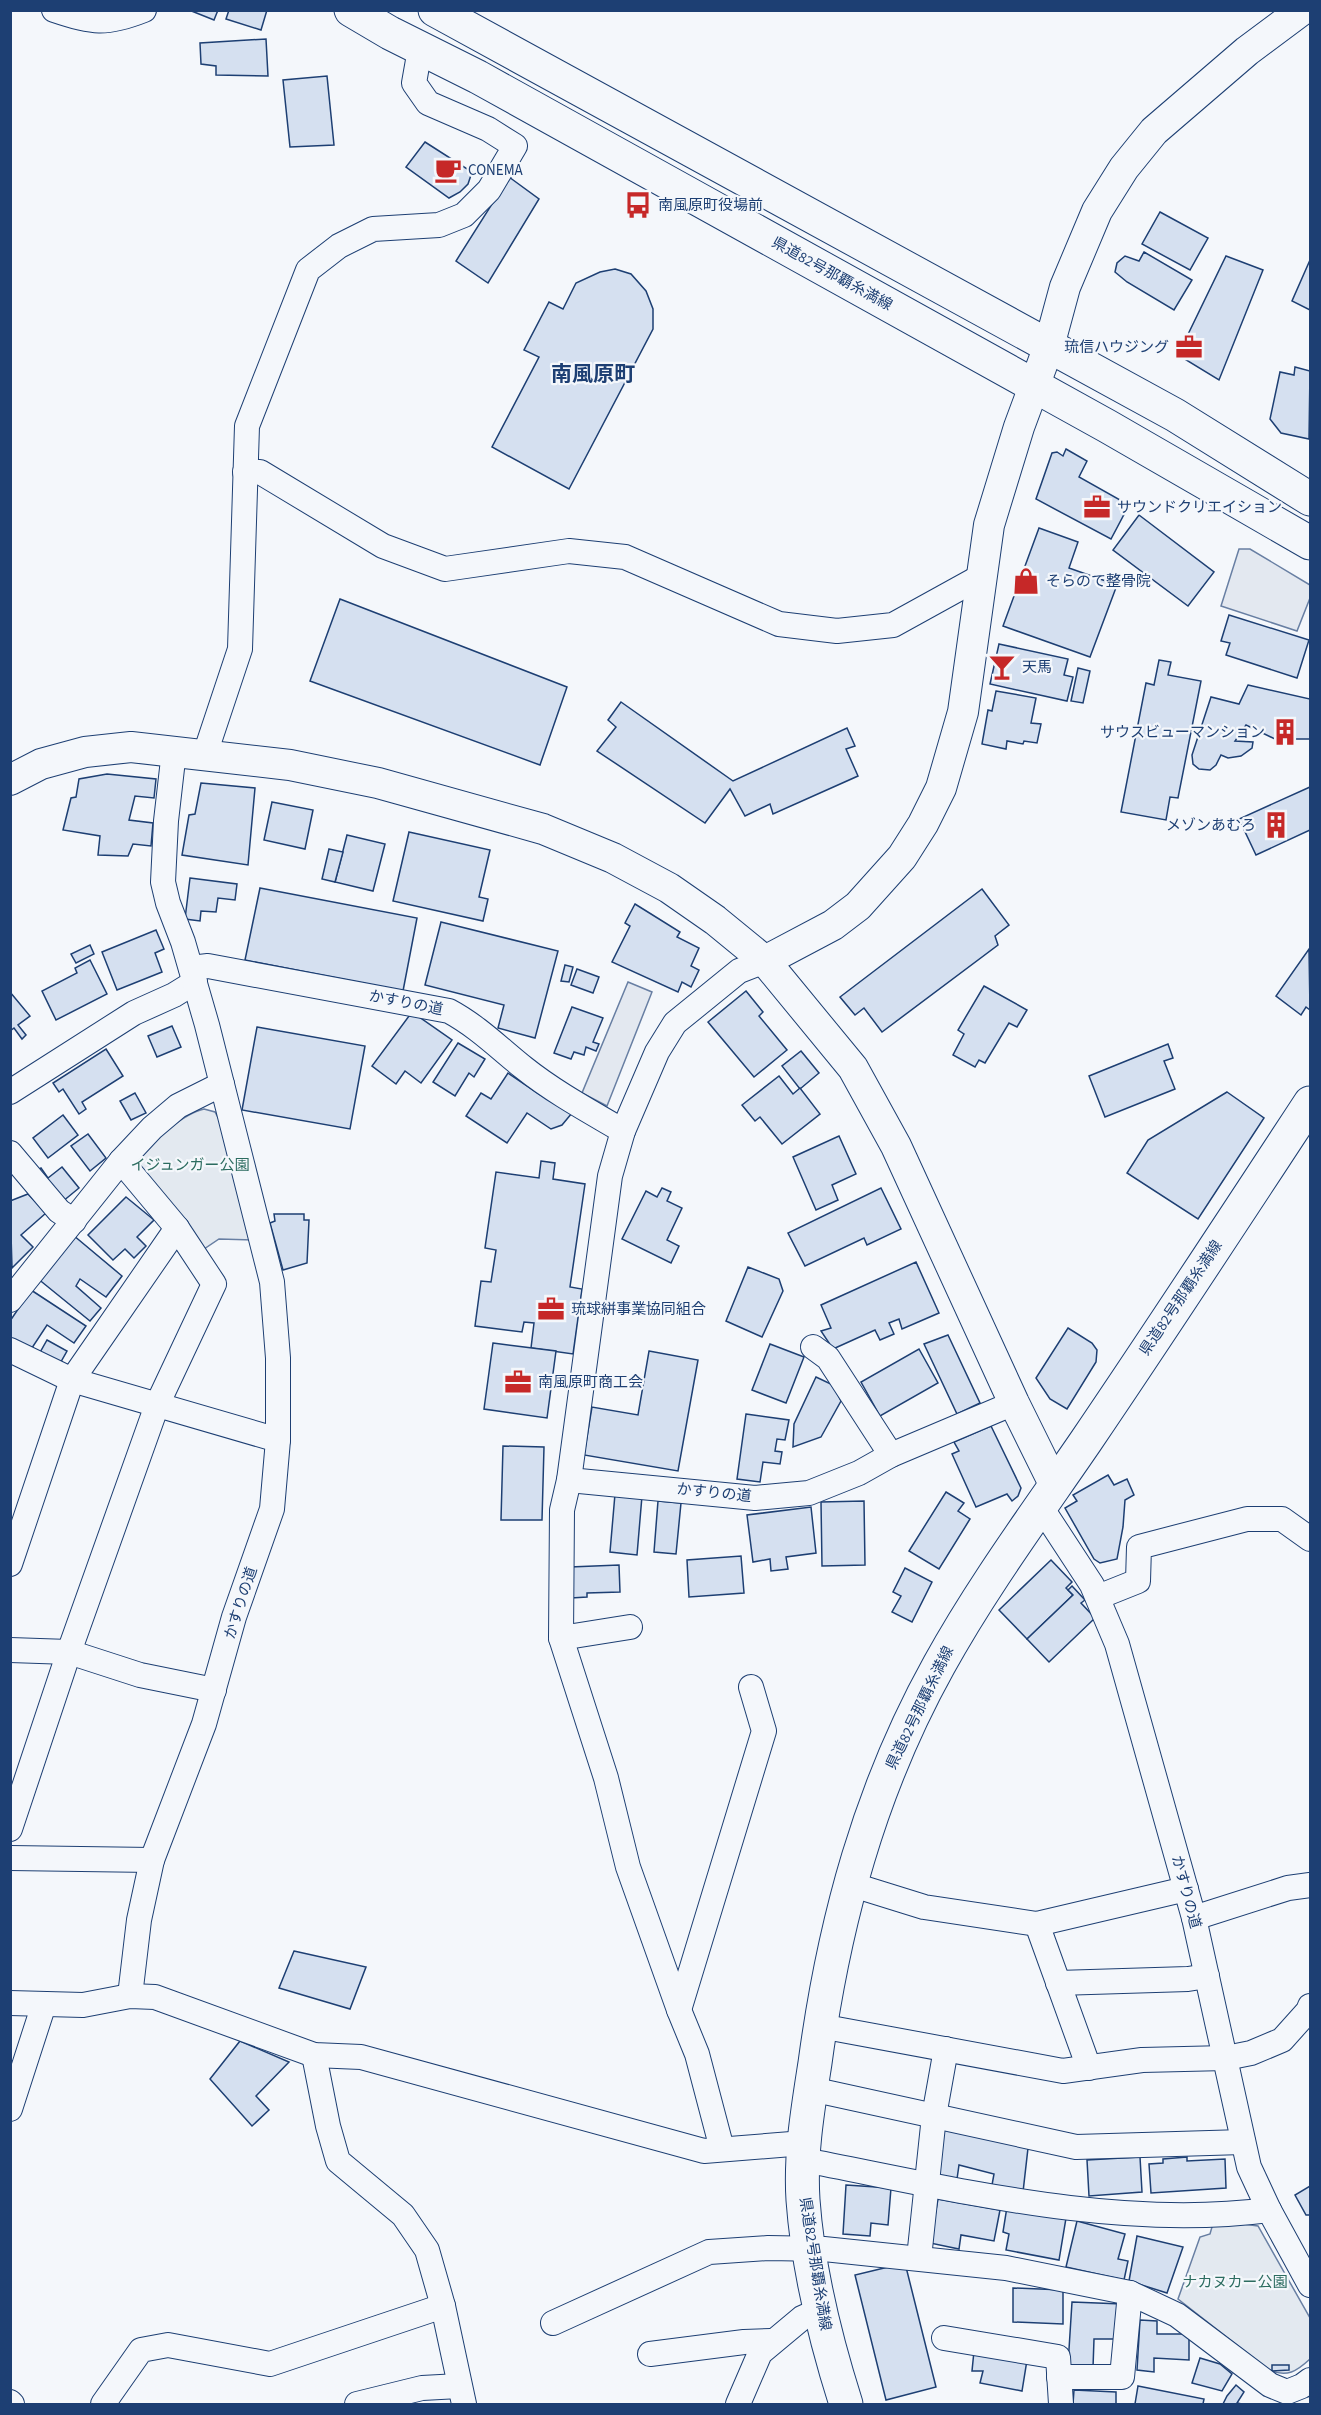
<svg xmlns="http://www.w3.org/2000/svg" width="1321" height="2415" viewBox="0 0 1321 2415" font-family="'Source Sans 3','Noto Sans JP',sans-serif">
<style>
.green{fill:#e3e9f0;stroke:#687fa3;stroke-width:1.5}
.parking{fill:#e3e8f0;stroke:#687fa3;stroke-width:1.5}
.building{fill:#d5e0f0;stroke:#1d3f73;stroke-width:1.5}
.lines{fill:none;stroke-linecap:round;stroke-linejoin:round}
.minor-casing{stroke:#1d3f73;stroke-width:26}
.tertiary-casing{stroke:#1d3f73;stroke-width:32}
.primary-casing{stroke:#1d3f73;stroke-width:35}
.minor{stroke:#f4f7fb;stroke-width:24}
.tertiary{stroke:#f4f7fb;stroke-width:30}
.primary{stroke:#f4f7fb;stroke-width:33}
.labels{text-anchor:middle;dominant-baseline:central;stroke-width:4.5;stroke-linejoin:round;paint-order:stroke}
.poi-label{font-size:15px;fill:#1d3f73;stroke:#f4f7fb;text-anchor:start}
.street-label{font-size:15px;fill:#1d3f73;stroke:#f4f7fb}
.park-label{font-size:15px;fill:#2c6c60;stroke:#f4f7fb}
.district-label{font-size:21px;font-weight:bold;fill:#1d3f73;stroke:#f4f7fb}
</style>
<rect width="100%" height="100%" fill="#f4f7fb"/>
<g class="green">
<path d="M204,1109L215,1112L221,1123L253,1240L219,1239L204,1249L141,1168L138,1157C151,1141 185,1113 204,1109Z"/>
<path d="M1214,2220L1258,2226L1310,2318V2359C1297,2371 1287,2378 1269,2370L1178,2299L1200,2237L1210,2234Z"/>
</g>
<g class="parking">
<polygon points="1239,549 1250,549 1310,585 1310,598 1297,631 1221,606"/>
<polygon points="628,982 652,992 607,1106 582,1093"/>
</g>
<g class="building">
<polygon points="189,10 218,10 214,20"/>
<polygon points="229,10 267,10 261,30 226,19"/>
<polygon points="266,39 268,76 216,75 216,66 201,64 200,43"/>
<polygon points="327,76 334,145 290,147 283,80"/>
<polygon points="425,142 472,172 468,184 460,192 449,198 406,167"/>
<polygon points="509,177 539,199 488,283 456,261"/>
<polygon points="1160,212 1208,238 1190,270 1142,244"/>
<polygon points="1144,252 1192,280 1174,310 1127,282 1115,272 1117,263 1125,256 1139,261"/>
<polygon points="1226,256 1263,270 1219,380 1178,355"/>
<polygon points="1310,260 1310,310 1292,301"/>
<polygon points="615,269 631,274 646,291 653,309 653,329 569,489 492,447 539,357 524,350 549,302 563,309 576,283 600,272"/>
<polygon points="1295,367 1310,371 1309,439 1281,433 1270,419 1280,372 1294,375"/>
<polygon points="1066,449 1087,461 1079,477 1129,505 1111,539 1036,499 1052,453 1057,452 1063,456"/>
<polygon points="1139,515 1214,572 1188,606 1113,550"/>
<polygon points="1039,528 1078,542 1069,568 1117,585 1090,657 1003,626"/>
<polygon points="340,599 567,687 540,765 310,681"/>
<polygon points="1229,615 1309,640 1297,678 1226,655 1230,643 1221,641"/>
<polygon points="999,644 1068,659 1064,675 1073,677 1067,701 990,684"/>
<polygon points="1159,660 1171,662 1168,675 1201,681 1178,798 1170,797 1166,820 1121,812 1146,683 1154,685"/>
<polygon points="1078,668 1090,671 1083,703 1071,701"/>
<polygon points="1248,685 1310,699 1310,739 1275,739 1246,725 1235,741 1253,742 1252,748 1241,756 1228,758 1221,755 1216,765 1210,770 1199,769 1193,764 1192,755 1211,697 1239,704"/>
<polygon points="996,691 1036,698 1031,723 1041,724 1037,743 1024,741 1023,744 1007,741 1006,749 982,744 988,710 992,711"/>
<polygon points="621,702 733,781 847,728 855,746 846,749 858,776 773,814 770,804 745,816 730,789 705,823 597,751 616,727 608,720"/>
<polygon points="107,774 156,779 154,798 135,796 129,820 153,823 151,846 133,844 128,856 98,855 100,836 63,830 71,798 76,797 79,779"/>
<polygon points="201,783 255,788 248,865 182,855 189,815 195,814"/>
<polygon points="1310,787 1310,830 1256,855 1239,819"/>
<polygon points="272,802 313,810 305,849 264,840"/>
<polygon points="409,832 490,850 479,897 488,899 483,921 393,901"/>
<polygon points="347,835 385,844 373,891 335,882"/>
<polygon points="329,849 343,852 335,882 322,879"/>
<polygon points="190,878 237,884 235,900 218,898 216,912 201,911 200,921 185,919"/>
<polygon points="260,888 417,918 403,991 245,960"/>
<polygon points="982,889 1009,925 995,936 998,945 882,1032 864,1008 855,1015 840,997"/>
<polygon points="635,904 680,932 677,937 699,948 691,966 699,970 691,987 682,982 678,992 612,962 630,926 625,923"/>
<polygon points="441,922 558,951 535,1038 498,1028 504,1005 425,985"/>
<polygon points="156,930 164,949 155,953 162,972 117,990 102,952"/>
<polygon points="90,945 94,954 76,963 71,954"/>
<polygon points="1309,949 1310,1010 1306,1007 1301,1015 1276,996"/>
<polygon points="90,960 107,994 56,1020 42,991 77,973 75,968"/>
<polygon points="565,965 573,967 569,982 561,981"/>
<polygon points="577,969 599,977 593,993 571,985"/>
<polygon points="984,986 1027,1010 1017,1027 1009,1023 985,1063 979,1060 975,1067 953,1055 964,1034 958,1030"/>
<polygon points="746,991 763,1012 759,1016 787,1050 754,1077 708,1022"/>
<polygon points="10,992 30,1016 18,1025 26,1035 22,1039 14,1028 10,1031"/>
<polygon points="572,1007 603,1018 593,1042 599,1044 596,1051 586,1047 584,1055 574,1052 571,1059 554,1053"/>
<polygon points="412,1012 452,1040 421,1083 405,1071 396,1084 372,1066"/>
<polygon points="172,1026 181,1047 157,1057 148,1036"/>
<polygon points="257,1027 365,1046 350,1129 242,1110"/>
<polygon points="458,1043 485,1059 474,1077 469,1073 455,1096 433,1082"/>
<polygon points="1168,1044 1173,1058 1164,1061 1175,1089 1105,1117 1089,1076"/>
<polygon points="106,1049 123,1076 82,1102 86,1109 79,1114 63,1089 59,1092 53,1083"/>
<polygon points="801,1051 819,1073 800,1089 782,1066"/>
<polygon points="508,1073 539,1094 572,1113 562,1125 551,1129 527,1113 507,1143 466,1116 481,1093 491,1099"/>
<polygon points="779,1076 793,1094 800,1088 820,1114 782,1144 760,1117 755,1121 742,1105"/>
<polygon points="1227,1092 1264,1118 1198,1219 1127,1173 1148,1140"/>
<polygon points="135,1093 146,1113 131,1120 120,1101"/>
<polygon points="63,1115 78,1135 48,1158 33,1138"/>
<polygon points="88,1134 106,1158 90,1171 71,1146"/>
<polygon points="839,1136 856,1174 832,1185 838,1200 816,1210 793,1157"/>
<polygon points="541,1161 555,1163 553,1179 585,1184 570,1287 582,1289 573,1354 531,1348 534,1323 524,1322 522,1332 475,1326 481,1281 491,1282 496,1250 485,1248 496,1172 539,1178"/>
<polygon points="62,1167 79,1188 62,1202 37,1170 41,1168 48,1178"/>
<polygon points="662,1188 671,1192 667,1201 682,1208 667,1240 679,1246 671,1263 622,1239 646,1191 657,1197"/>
<polygon points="881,1188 901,1229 867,1245 864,1238 805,1266 788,1233"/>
<polygon points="28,1194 46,1213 21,1235 33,1247 12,1268 10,1201"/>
<polygon points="126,1197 154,1220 137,1237 146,1246 134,1258 125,1249 113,1260 88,1235"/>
<polygon points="274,1214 304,1214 304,1220 309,1220 307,1263 283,1270 270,1223 275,1221"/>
<polygon points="73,1235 122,1276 106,1297 80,1279 76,1286 101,1308 90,1321 37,1278"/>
<polygon points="916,1262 939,1313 902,1329 899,1319 889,1323 894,1334 880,1340 875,1330 833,1349 821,1331 831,1328 821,1305"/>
<polygon points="748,1267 779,1279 783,1291 762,1337 726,1321"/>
<polygon points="31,1290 86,1326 74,1343 47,1325 28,1354 10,1342 10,1321"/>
<polygon points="1068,1328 1092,1343 1097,1350 1096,1362 1067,1409 1050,1399 1036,1378"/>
<polygon points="948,1335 980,1403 957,1414 924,1344"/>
<polygon points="47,1340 67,1351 58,1367 38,1356"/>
<polygon points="493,1343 556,1351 547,1418 484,1409"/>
<polygon points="770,1344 804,1357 786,1403 752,1390"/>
<polygon points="919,1349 938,1383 880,1416 861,1382"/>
<polygon points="649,1351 698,1360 678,1471 584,1455 592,1407 638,1415"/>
<polygon points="816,1377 833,1385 841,1401 821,1437 793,1447 794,1424"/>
<polygon points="746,1414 789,1420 785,1440 777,1439 775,1451 782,1452 780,1464 763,1462 760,1482 737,1479"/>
<polygon points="991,1426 1021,1488 1018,1496 1012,1501 1007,1494 976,1507 952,1454 959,1451 954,1442"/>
<polygon points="503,1446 544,1447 542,1520 501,1520"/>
<polygon points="1108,1475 1114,1485 1127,1479 1134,1495 1125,1500 1123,1527 1117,1559 1100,1563 1094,1559 1065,1508 1077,1501 1073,1495"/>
<polygon points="946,1492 964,1503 958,1511 970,1519 939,1569 909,1551"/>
<polygon points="615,1494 642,1496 637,1555 610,1552"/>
<polygon points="658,1501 681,1503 676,1554 654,1552"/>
<polygon points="864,1501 865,1565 822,1566 821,1502"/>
<polygon points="811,1507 816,1553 786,1557 788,1569 771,1571 770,1559 753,1562 747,1515"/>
<polygon points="741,1556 744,1593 689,1597 687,1560"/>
<polygon points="1051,1560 1072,1582 1066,1588 1073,1595 1027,1639 999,1610"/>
<polygon points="619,1565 620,1592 587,1593 587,1597 571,1598 570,1567"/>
<polygon points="905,1568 932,1582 912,1622 892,1612 901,1596 893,1592"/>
<polygon points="1072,1586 1085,1600 1081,1603 1095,1618 1049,1662 1027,1639 1073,1595 1068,1590"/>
<polygon points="294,1951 366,1967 350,2009 279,1988"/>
<polygon points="240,2041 289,2062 256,2096 269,2110 252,2126 210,2079"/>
<polygon points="942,2128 1028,2148 1023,2192 992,2185 994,2174 959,2165 957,2179 937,2177"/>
<polygon points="1140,2157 1142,2192 1089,2196 1087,2160"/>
<polygon points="1187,2157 1187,2161 1225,2159 1226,2188 1151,2193 1149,2164 1163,2163 1163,2159"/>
<polygon points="846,2185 891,2188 888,2225 871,2223 870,2236 843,2234"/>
<polygon points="1310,2186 1310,2215 1306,2215 1295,2195"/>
<polygon points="938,2199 1000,2210 994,2241 961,2235 959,2249 930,2243"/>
<polygon points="1007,2207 1066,2218 1059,2260 1006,2250 1009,2234 1003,2232"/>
<polygon points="1077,2221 1125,2234 1118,2259 1128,2261 1124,2280 1066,2267"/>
<polygon points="1137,2236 1183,2247 1167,2293 1129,2281"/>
<polygon points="905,2263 936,2387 886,2400 855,2275"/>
<polygon points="1013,2288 1063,2290 1063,2324 1013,2322"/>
<polygon points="1072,2302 1122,2304 1119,2339 1094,2339 1093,2368 1068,2365"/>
<polygon points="1140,2320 1157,2321 1157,2334 1183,2334 1189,2339 1189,2360 1154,2358 1154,2372 1137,2370"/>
<polygon points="974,2351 1027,2360 1022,2391 980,2383 983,2371 972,2371"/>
<polygon points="1200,2358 1220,2364 1232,2374 1222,2391 1192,2383"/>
<polygon points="1272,2365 1289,2365 1289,2370 1272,2371"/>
<polygon points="1236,2385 1244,2392 1237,2403 1242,2404 1223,2404 1227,2396"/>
<polygon points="1138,2386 1204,2399 1203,2404 1135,2404"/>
<polygon points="1074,2390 1116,2392 1116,2404 1073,2404"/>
</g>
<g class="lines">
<defs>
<g id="minor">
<path d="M54,10C92,23 106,25 144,10"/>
<polyline points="245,472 260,472 383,546 445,569 569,551 625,557 779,624 837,631 893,625 980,577"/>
<polyline points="205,754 240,649 247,426 308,270 339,246 373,229 439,225 464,215 489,190 515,146 488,129 428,103 414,83 420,49"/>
<path d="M191,968L208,966L449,1011C477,1026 499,1048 524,1068C554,1092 589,1111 623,1131"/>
<polyline points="10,1092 134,1013 174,995 195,982"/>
<polyline points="10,1153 59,1211 74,1221"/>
<polyline points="10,1300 121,1161 152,1128 178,1106 222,1084"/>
<polyline points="813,1347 828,1358 891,1455"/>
<polyline points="10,1350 72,1380 278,1440"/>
<polyline points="569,1480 755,1498 809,1493 859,1473 891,1455 1014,1403"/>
<polyline points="1041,1507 1092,1585 1117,1644 1194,1918 1249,2167 1269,2210 1310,2285"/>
<polyline points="10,1564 72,1380 177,1228"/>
<polyline points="1098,1597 1138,1581 1139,1547 1247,1519 1282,1519 1310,1539"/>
<polyline points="561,1638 630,1627"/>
<polyline points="10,1650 69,1652 140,1675 214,1690"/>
<polyline points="10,1829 69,1652 157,1405 214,1284 177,1228 121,1161"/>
<polyline points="10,1858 152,1860"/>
<polyline points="850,1884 924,1907 1037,1924 1186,1889"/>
<polyline points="1194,1918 1288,1888 1310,1885"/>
<polyline points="1037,1924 1089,2068"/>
<polyline points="1058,1983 1188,1979 1207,1976"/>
<polyline points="130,1996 139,1920 152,1860 204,1724 234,1617 272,1509 278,1440 278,1358 272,1282 207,1025 183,942 168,903 163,882 166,821 174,751"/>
<polyline points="10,2003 83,2005 130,1996 155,1997 314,2055 361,2057 704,2151 804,2143"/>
<polyline points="679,2010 764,1731 751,1687"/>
<polyline points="820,2026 1063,2071 1142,2060 1226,2058 1251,2053 1282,2040 1308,2011 1310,2006"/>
<polyline points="314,2055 328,2126 338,2161 403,2215 427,2250 443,2306 464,2404"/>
<polyline points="811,2089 1076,2147 1243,2142"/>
<polyline points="10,2109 44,2004"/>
<polyline points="722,2149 697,2054 679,2010 628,1867 606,1778 561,1638 562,1510 569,1480 610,1176 623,1131 657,1052 675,1023 739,971 765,961"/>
<path d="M804,2160C955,2189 1115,2230 1269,2210"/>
<polyline points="919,2258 934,2116 946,2049"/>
<polyline points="553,2323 709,2252 768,2248 824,2249 1006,2268 1130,2293 1177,2315 1270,2385 1287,2392 1302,2386 1310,2380"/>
<polyline points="944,2338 1058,2357 1061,2404"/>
<polyline points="650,2354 744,2342 771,2341"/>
<polyline points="1059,2377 1122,2377 1130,2293"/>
<polyline points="10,2402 12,2404"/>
<polyline points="103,2404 141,2350 168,2345 270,2364 443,2306"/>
<polyline points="357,2404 422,2388 459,2386"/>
<polyline points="738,2404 760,2353 802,2318 820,2310"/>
</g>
<g id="tertiary">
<polyline points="10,780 41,764 85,752 131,747 290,765 378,783 543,829 613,858 669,888 715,920 765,961 853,1068 896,1146 1014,1403 1055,1486"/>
<polyline points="765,961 833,925 858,906 902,857 923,824 941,788 963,712 989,525 1019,427 1049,346 1065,287 1097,211 1124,168 1154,131 1247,51 1302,10"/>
</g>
<g id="primary">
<polyline points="351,10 390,33 478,77 1107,426 1310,543"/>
<polyline points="435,10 1175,415 1310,499"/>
<path d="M846,2404C825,2338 808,2269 803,2200C800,2154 808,2108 815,2063C834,1922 870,1789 939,1665C982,1587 1036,1514 1086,1441C1162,1329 1236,1216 1310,1103"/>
</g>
</defs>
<use href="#minor" class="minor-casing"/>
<use href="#tertiary" class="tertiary-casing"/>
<use href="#primary" class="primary-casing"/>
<use href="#minor" class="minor"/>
<use href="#tertiary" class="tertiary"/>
<use href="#primary" class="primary"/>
</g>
<defs>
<symbol id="cafe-bare" viewBox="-9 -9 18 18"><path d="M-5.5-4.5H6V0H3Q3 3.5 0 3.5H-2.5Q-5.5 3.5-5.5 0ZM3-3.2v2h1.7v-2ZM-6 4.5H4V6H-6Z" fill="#c62828" stroke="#f4f7fb" stroke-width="2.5" paint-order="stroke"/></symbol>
<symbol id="bus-bare" viewBox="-9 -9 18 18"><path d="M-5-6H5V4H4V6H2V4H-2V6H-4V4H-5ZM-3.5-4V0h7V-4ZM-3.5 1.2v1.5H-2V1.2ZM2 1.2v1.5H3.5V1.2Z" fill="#c62828" stroke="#f4f7fb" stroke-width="2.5" paint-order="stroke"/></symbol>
<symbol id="office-bare" viewBox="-9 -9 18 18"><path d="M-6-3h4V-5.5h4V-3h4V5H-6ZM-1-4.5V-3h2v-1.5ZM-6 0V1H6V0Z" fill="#c62828" stroke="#f4f7fb" stroke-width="2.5" paint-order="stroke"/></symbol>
<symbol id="shop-bare" viewBox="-9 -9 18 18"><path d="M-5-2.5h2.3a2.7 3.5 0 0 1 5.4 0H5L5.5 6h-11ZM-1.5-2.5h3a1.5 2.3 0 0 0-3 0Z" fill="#c62828" stroke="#f4f7fb" stroke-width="2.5" paint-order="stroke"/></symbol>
<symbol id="bar-bare" viewBox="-9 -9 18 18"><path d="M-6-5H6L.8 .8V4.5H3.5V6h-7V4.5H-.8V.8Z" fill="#c62828" stroke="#f4f7fb" stroke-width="2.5" paint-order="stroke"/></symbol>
<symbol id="building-bare" viewBox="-9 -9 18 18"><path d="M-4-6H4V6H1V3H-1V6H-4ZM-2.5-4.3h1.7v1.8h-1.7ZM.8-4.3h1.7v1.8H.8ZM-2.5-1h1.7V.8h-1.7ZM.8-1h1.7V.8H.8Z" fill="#c62828" stroke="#f4f7fb" stroke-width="2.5" paint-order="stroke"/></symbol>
</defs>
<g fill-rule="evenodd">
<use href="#cafe-bare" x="429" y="151" width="38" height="38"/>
<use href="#bus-bare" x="619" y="186" width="38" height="38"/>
<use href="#office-bare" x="1170" y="328" width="38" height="38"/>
<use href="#office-bare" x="1078" y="488" width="38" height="38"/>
<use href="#shop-bare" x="1007" y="562" width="38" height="38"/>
<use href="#bar-bare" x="983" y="648" width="38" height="38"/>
<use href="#building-bare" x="1266" y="713" width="38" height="38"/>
<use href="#building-bare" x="1257" y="806" width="38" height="38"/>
<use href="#office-bare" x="532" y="1290" width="38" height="38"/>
<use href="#office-bare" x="499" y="1363" width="38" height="38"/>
</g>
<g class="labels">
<g class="poi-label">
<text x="468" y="170">CONEMA</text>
<text x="658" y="205">南風原町役場前</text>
<text x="1169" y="347" text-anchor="end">琉信ハウジング</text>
<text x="1117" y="507">サウンドクリエイション</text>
<text x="1046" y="581">そらのて整骨院</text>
<text x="1022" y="667">天馬</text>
<text x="1265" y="732" text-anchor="end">サウスビューマンション</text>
<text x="1256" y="825" text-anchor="end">メゾンあむろ</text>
<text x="571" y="1309">琉球絣事業協同組合</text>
<text x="538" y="1382">南風原町商工会</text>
</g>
<g class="street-label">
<text transform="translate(832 274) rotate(29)">県道82号那覇糸満線</text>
<text transform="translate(406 1003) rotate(11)">かすりの道</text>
<text transform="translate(1181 1298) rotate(-56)">県道82号那覇糸満線</text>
<text transform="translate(714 1493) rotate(6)">かすりの道</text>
<text transform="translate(241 1603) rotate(-72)">かすりの道</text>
<text transform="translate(920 1708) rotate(-64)">県道82号那覇糸満線</text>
<text transform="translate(1186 1892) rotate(75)">かすりの道</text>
<text transform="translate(815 2264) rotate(81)">県道82号那覇糸満線</text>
</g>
<g class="park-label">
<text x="190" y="1165">イジュンガー公園</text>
<text x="1235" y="2282">ナカヌカー公園</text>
</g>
<g class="district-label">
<text x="593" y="374">南風原町</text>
</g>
</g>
<rect width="1321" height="2415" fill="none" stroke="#1d3f73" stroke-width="24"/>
</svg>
